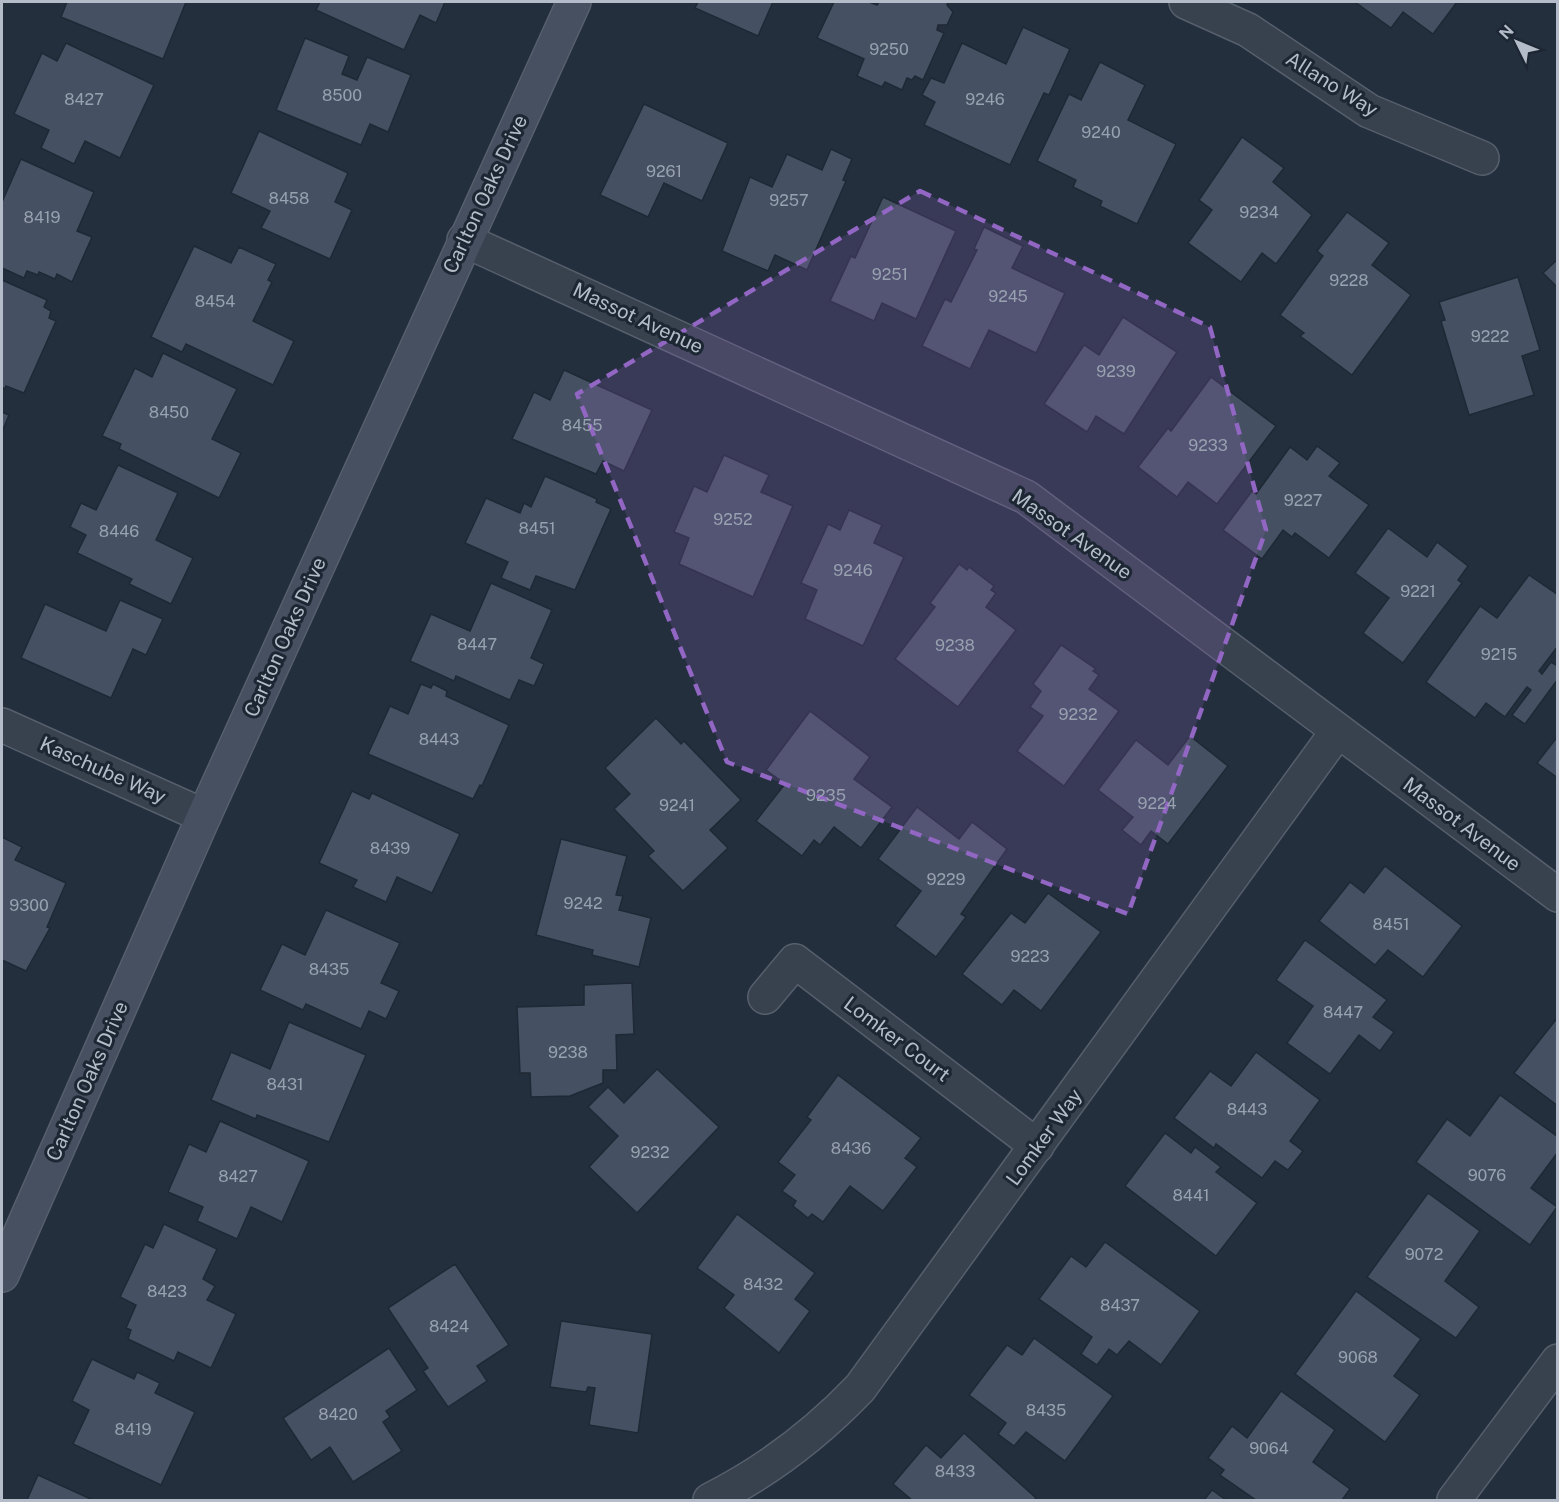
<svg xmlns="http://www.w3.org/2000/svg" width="1559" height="1502" viewBox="0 0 1559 1502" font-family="'Public Sans',sans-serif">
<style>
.building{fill:#455162;stroke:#1f2835;stroke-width:1.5}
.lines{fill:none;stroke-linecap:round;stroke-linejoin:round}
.street-casing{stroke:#565f6c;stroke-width:36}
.secondary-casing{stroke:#565f6c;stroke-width:36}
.street{stroke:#38414e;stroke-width:33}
.secondary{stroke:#465061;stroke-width:33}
.marked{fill:#9266c3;fill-opacity:0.2;stroke:#9266c3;stroke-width:4.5;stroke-dasharray:12 8;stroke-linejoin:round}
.labels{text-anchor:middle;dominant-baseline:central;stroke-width:6;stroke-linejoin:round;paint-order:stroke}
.number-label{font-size:16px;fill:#98a1af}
.street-label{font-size:20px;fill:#b4bcc9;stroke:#1d2633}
</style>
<rect width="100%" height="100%" fill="#242f3e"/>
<g class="building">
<polygon points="67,2 186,2 163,59 61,17"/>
<polygon points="320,2 445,2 436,23 420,15 404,50 316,10"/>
<polygon points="698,2 773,2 758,36 695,8"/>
<polygon points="834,2 869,2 877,5 879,2 948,2 947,5 953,12 947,25 938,25 937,30 944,33 923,80 915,76 912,80 907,78 902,90 885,82 882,87 857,76 864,59 817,38"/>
<polygon points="1355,2 1457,2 1433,34 1403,12 1391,28"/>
<polygon points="1023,27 1070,49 1049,95 1044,93 1010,165 924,125 935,102 922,95 931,78 944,83 962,43 1006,64"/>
<polygon points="305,38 349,56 342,74 357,80 367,57 411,75 388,132 370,124 361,145 276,110"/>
<polygon points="66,43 154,85 120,158 85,141 74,164 41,148 49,130 14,114 42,53 57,61"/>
<polygon points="1100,62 1145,85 1128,120 1176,144 1137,224 1100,206 1102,201 1073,187 1076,180 1037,161 1069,94 1081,100"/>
<polygon points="644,104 728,143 702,201 664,183 648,217 600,195"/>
<polygon points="259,131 348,173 335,202 352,210 330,259 261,228 270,211 231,193"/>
<polygon points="1242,137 1284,168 1273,182 1312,215 1276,264 1262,253 1241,282 1188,243 1212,210 1199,200"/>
<polygon points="831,149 852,159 843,180 846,181 807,270 775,255 768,271 722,251 750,177 772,187 787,154 822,170"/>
<polygon points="21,159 94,192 77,231 92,237 72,282 57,274 55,279 39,272 38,275 27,271 24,278 2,268 2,202"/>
<polygon points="883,197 956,231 916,319 882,303 874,321 830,301 851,256 855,258"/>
<polygon points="1347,212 1389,243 1372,265 1411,295 1352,375 1300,336 1304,333 1280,315 1323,256 1317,251"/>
<polygon points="984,227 1023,246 1012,268 1065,293 1036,353 989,330 970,369 922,346 945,299 951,302 977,250 974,249"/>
<polygon points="194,246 231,263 239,247 276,264 268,280 272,282 253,321 294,341 273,385 186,344 182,352 151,337"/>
<polygon points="1558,259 1558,288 1543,273"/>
<polygon points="1518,277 1540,350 1522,356 1534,395 1469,415 1441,321 1445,320 1439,302"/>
<polygon points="2,280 47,300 44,307 51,311 49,318 56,321 24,393 6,386 5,389 2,387"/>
<polygon points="1123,317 1177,352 1124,434 1096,416 1087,432 1044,404 1084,345 1099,355"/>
<polygon points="163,353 237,389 212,439 241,453 219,498 119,449 121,444 102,436 135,368 152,377"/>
<polygon points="564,370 652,410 624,471 603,461 596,474 512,439 534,392 550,400"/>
<polygon points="1211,377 1276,426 1217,504 1188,482 1177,497 1138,467 1168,428 1171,431"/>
<polygon points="2,412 9,415 2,432"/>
<polygon points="1317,446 1340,463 1329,476 1369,505 1329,558 1295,533 1292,537 1283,530 1262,559 1223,530 1252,491 1256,494 1290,447 1307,460"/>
<polygon points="724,455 769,475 761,492 793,506 753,597 679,564 689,538 674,532 694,486 707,492"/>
<polygon points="118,465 178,493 156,540 193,558 171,604 129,584 132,579 77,553 86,535 70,527 81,503 96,510"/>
<polygon points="545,476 597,499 596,502 611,509 575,590 536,576 530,590 501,578 508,562 465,543 486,498 520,513 524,503 531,507"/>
<polygon points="849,510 882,525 874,543 904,557 863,646 805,619 817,590 801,583 828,524 840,530"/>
<polygon points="1388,528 1427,557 1437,542 1468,566 1458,580 1462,583 1403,663 1363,633 1389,598 1355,573"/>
<polygon points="959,564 967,570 969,567 994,586 991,590 996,593 986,607 1016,630 958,707 895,659 935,607 930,603"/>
<polygon points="1529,575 1558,595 1558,646 1539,671 1542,674 1551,662 1558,666 1558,679 1525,724 1512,715 1531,690 1527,687 1505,717 1486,703 1475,718 1426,682 1480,606 1497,618"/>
<polygon points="491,583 552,610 531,658 544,664 534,686 519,680 510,700 456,676 454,681 410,661 431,614 470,631"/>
<polygon points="120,600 163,619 146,655 133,649 111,698 21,658 45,604 106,631"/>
<polygon points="1061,645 1096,669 1093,671 1099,675 1089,689 1119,711 1064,786 1017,751 1043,716 1030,707 1041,691 1033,684"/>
<polygon points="421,684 431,688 433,684 447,691 446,696 509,725 482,786 480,785 473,799 368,754 390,706 408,714"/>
<polygon points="810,711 870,757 854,779 892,807 861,848 834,827 820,845 814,840 802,856 756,821 785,784 766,770"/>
<polygon points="656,718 681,744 684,741 741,800 710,830 728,848 683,891 648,856 654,851 614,809 630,794 605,768"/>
<polygon points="1190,736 1228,766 1168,844 1151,831 1141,845 1122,830 1133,817 1098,790 1136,740 1168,765"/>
<polygon points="1558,736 1558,778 1537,763"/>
<polygon points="352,791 369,799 372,793 460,834 432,893 397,877 386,902 353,887 357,880 319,863"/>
<polygon points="917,807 959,839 972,822 1007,849 961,914 966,917 936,957 895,926 921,891 878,859"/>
<polygon points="2,837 22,847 15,860 66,883 47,927 50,928 26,971 2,960"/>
<polygon points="561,839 627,856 616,895 623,896 619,910 651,918 639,967 592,955 593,950 536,935"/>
<polygon points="1385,866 1462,926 1423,977 1388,950 1375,965 1319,921 1350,882 1364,893"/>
<polygon points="1048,893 1101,932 1041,1011 1014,990 1002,1005 962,974 1011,913 1025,923"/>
<polygon points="326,910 400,943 381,983 399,991 386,1019 369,1011 361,1029 306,1004 303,1010 260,990 282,944 305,955"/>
<polygon points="1305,940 1387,1000 1373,1017 1394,1032 1380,1051 1359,1035 1330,1074 1287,1043 1313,1006 1276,980"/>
<polygon points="632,983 634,1034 616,1035 617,1070 603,1070 603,1083 570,1096 531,1097 530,1073 520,1073 517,1007 584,1005 584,985"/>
<polygon points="1558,1017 1558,1106 1514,1073"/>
<polygon points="289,1022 366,1055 329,1142 257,1115 256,1119 211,1100 231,1052 270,1069"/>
<polygon points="1256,1052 1320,1100 1290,1141 1303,1151 1288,1170 1275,1161 1262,1178 1216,1144 1214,1148 1174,1118 1210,1071 1231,1086"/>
<polygon points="657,1069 719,1127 637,1213 589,1167 618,1136 588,1107 608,1087 624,1103"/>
<polygon points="838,1075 921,1138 905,1158 917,1167 883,1211 850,1186 823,1222 812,1214 808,1218 793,1206 796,1201 782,1191 795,1175 778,1162 811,1120 807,1117"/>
<polygon points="1500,1095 1558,1137 1558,1152 1531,1188 1557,1207 1530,1245 1416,1162 1447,1119 1470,1136"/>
<polygon points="220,1121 309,1161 282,1222 251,1207 237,1239 197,1221 203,1207 168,1192 189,1144 206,1152"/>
<polygon points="1165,1133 1191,1153 1195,1147 1221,1167 1216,1172 1257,1203 1216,1256 1125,1186"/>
<polygon points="1428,1193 1480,1231 1445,1281 1479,1307 1456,1338 1367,1277"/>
<polygon points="737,1214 815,1273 795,1299 810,1311 779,1353 724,1308 734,1295 697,1268"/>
<polygon points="164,1224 217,1249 203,1279 215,1286 207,1300 236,1314 211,1368 178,1352 174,1361 128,1339 131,1330 126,1328 136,1305 120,1297 145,1244 153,1248"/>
<polygon points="1105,1242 1200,1311 1161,1365 1129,1341 1117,1355 1109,1349 1097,1365 1081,1354 1092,1337 1039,1299 1071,1256 1086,1267"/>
<polygon points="455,1264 509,1345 477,1366 487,1381 448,1407 423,1371 428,1368 388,1308"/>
<polygon points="1356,1291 1421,1339 1394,1376 1420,1395 1385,1442 1295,1374"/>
<polygon points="561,1321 652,1334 638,1433 589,1425 595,1388 588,1387 586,1392 550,1387"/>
<polygon points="1034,1338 1113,1396 1065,1461 1026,1432 1014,1446 998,1434 1006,1423 969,1395 1007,1345 1022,1355"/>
<polygon points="389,1348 417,1390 386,1411 390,1417 383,1422 402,1451 353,1482 330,1447 311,1460 283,1418"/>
<polygon points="92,1359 134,1379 137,1372 160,1383 155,1393 195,1412 161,1485 73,1444 89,1410 72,1401"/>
<polygon points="1281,1391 1335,1430 1313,1462 1350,1489 1342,1500 1256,1500 1220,1475 1224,1470 1208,1458 1232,1426 1247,1438"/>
<polygon points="964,1433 1036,1498 1034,1500 912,1500 893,1484 926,1445 941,1458"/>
<polygon points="38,1475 93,1500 27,1500"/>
<polygon points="1212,1490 1226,1500 1204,1500"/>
</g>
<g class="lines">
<defs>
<g id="street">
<polyline points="1186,2 1248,30 1369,111 1482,158"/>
<polyline points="464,240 1026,497 1558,895"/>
<polyline points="2,725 204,816"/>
<polyline points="765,997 795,961 1037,1146"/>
<path d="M710,1500C768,1471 815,1435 860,1388L1337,732"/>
<polyline points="1454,1500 1558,1361"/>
</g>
<polyline id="secondary" points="2,1275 204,816 574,2"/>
</defs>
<use href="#street" class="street-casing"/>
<use href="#secondary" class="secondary-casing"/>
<use href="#street" class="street"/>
<use href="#secondary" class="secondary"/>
</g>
<path class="marked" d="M920,191L1210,327L1266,530L1128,914L727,762L577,394Z"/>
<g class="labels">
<g class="number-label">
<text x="889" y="49">9250</text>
<text x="342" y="95">8500</text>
<text x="84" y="99">8427</text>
<text x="985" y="99">9246</text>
<text x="1101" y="132">9240</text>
<text x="664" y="171">9261</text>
<text x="289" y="198">8458</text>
<text x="789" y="200">9257</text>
<text x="1259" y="212">9234</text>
<text x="42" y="217">8419</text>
<text x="890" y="274">9251</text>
<text x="1349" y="280">9228</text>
<text x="1008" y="296">9245</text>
<text x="215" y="301">8454</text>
<text x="1490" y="336">9222</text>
<text x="1116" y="371">9239</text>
<text x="169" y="412">8450</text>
<text x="582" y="425">8455</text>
<text x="1208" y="445">9233</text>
<text x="1303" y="500">9227</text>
<text x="733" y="519">9252</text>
<text x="537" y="528">8451</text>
<text x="119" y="531">8446</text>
<text x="853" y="570">9246</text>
<text x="1418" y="591">9221</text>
<text x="477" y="644">8447</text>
<text x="955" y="645">9238</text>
<text x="1499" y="654">9215</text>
<text x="1078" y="714">9232</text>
<text x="439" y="739">8443</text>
<text x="826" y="795">9235</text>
<text x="1157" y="803">9224</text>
<text x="677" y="805">9241</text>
<text x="390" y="848">8439</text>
<text x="946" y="879">9229</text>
<text x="583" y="903">9242</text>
<text x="29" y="905">9300</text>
<text x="1391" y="924">8451</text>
<text x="1030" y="956">9223</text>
<text x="329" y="969">8435</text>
<text x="1343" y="1012">8447</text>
<text x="568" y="1052">9238</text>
<text x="285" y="1084">8431</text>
<text x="1247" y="1109">8443</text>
<text x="851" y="1148">8436</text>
<text x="650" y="1152">9232</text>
<text x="1487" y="1175">9076</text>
<text x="238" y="1176">8427</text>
<text x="1191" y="1195">8441</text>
<text x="1424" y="1254">9072</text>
<text x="763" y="1284">8432</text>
<text x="167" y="1291">8423</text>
<text x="1120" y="1305">8437</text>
<text x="449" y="1326">8424</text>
<text x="1358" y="1357">9068</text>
<text x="1046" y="1410">8435</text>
<text x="338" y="1414">8420</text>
<text x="133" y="1429">8419</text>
<text x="1269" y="1448">9064</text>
<text x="955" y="1471">8433</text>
</g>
<g class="street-label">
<text transform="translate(1332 84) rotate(32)">Allano Way</text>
<text transform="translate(485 194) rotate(-65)">Carlton Oaks Drive</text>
<text transform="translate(638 318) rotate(25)">Massot Avenue</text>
<text transform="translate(1072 534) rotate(35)">Massot Avenue</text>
<text transform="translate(285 637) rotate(-66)">Carlton Oaks Drive</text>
<text transform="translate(103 770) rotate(24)">Kaschube Way</text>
<text transform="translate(1462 824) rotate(37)">Massot Avenue</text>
<text transform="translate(897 1039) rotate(37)">Lomker Court</text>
<text transform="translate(87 1081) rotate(-66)">Carlton Oaks Drive</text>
<text transform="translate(1044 1137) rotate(-54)">Lomker Way</text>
</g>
</g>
<rect width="1559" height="1502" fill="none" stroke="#b4bcc9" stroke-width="6"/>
<g transform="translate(1517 42) rotate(313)" stroke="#1d2633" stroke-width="4.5" paint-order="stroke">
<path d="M0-4.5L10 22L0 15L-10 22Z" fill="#b4bcc9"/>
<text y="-9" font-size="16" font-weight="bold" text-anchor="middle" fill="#b4bcc9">N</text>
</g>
</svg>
